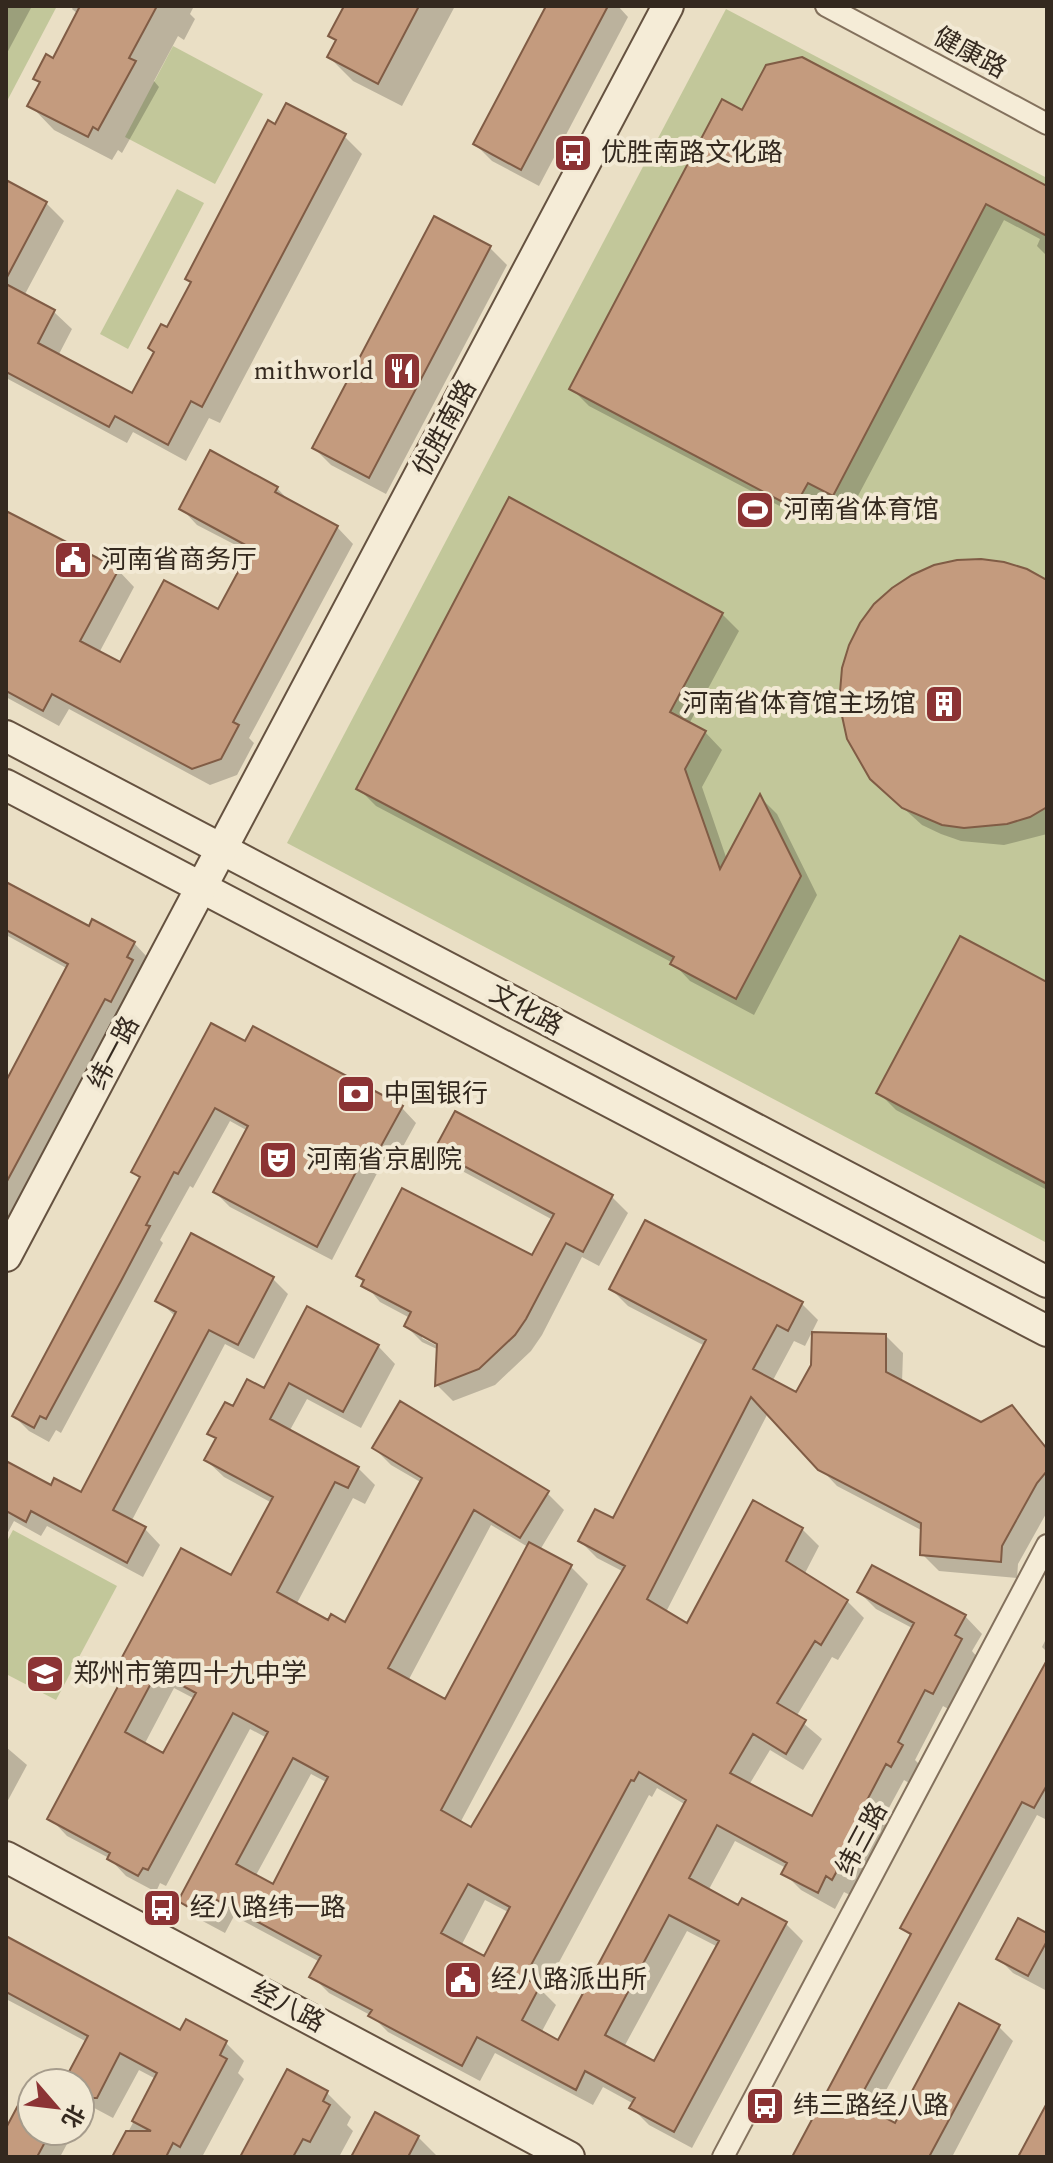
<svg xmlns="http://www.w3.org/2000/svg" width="1053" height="2163" viewBox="0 0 1053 2163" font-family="Spectral,'Noto Sans SC',serif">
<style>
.green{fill:#c2c79a}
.shadow{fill:#0003;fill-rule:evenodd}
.building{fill:#c49b7e;stroke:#805c45;stroke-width:2;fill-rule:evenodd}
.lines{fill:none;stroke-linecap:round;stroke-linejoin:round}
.street-casing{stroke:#83715d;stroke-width:24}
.secondary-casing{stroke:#655240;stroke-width:34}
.street{stroke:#f5ecd7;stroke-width:20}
.secondary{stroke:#f5ecd7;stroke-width:30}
.labels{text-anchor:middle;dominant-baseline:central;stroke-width:8;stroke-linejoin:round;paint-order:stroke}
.street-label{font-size:26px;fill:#34291f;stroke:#f2e9d4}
.poi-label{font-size:26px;fill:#34291f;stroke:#f2e9d4;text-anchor:start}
</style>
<rect width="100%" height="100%" fill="#eadfc5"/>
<g class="green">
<polygon points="8,6 57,6 6,103 6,11"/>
<polygon points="726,9 1047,178 1047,1243 287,843"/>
<polygon points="173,46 263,94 215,184 125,137"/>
<polygon points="177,189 204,203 128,349 100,334"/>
<polygon points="13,1530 117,1586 56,1700 6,1674 6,1543"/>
</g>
<g class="shadow">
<polygon points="6,6 32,6 6,55"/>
<polygon points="74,6 194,6 190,14 195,19 184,40 178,36 154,81 159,87 122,153 118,150 112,160 54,130 30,105 41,84 36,78 54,60 78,14 72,9"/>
<polygon points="346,6 455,6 402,106 353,81 329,57 337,42 331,36"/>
<polygon points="548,6 618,6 628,17 539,186 492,161 475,144"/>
<polygon points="743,112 1047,188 1047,256 1037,246 1040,239 1004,220 850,511 825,498 812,523 589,406 572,389"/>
<polygon points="344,136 362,154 220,423 209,418 186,461 133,432 127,443 6,378 6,182 46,203 64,221 24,296 54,312 72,329 58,356 133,396 192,284 187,278"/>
<polygon points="490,248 507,265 386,494 331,465 314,448"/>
<polygon points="277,488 291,503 337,527 353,544 249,738 254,743 237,775 210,785 69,709 59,726 6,697 6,513 118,570 134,587 99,653 121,665 219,612 251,553 197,525 181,508"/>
<polygon points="1047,584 1047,834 1004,845 961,841 941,834 922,825 890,796"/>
<polygon points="722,614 739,631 689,724 705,732 722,750 702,787 727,860 760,797 777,814 817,895 754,1015 690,981 673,963 376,806 359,789"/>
<polygon points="6,884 89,929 134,943 148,958 6,1224 6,1085 68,969 6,935"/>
<polygon points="1047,984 1047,1190 896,1110 879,1093"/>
<polygon points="245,1044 402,1108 416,1123 395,1161 386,1156 332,1260 230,1207 215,1192 248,1131 230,1121 193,1188 190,1186 160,1240 163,1243 61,1433 56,1430 49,1442 29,1431 14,1416 141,1180 133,1172"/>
<path d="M437,1150L612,1197L628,1213L599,1266L582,1257L542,1335L531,1351L495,1385L453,1401L437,1385L439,1350L422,1342L406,1326L410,1318L380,1302L358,1276L533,1258L553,1220L453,1166ZM422,1334L447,1346L445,1350L422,1338Z"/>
<polygon points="273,1279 288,1294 254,1359 225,1344 131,1522 145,1529 160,1545 143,1577 47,1526 41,1536 14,1521 6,1536 6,1463 52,1487 81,1495 176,1317 158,1300"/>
<path d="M611,1289L801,1303L818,1320L805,1346L794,1341L772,1382L797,1395L886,1336L903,1353L902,1383L981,1424L1012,1407L1047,1448V1512L1018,1564L1017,1578L939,1571L922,1554L923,1531L837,1486L768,1413L666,1612L688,1626L802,1529L819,1546L804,1575L847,1601L864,1618L838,1660L832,1657L796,1717L822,1739L803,1770L770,1750L749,1785L813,1819L914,1629L876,1609L859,1592L965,1616L982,1634L972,1651L978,1658L950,1710L943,1706L915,1760L919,1764L909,1783L904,1780L883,1819L889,1824L850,1895L844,1892L835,1909L801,1890L784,1873L786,1868L735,1841L708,1891L739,1908L786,1924L803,1941L692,2148L649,2125L632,2108L634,2104L603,2087L593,2105L495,2053L480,2081L388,2032L372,2016L329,1993L312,1976L320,1962L234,1916L225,1933L197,1918L180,1901L267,1738L250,1729L166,1886L160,1883L156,1892L126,1876L109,1858L67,1836L50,1818L131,1666L124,1659L231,1578L272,1503L224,1477L206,1460L217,1441L210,1434L234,1409L265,1391L378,1346L395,1364L361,1428L307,1399L289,1432L358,1468L375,1485L365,1504L353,1498L296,1605L329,1623L346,1625L422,1483L391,1465L374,1448L547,1493L564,1510L540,1550L571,1567L588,1584L460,1823L472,1830L624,1572L597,1558L580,1541L614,1521L705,1346L628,1306ZM491,1525L528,1547L446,1701L408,1681ZM174,1688L195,1699L164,1756L144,1745ZM311,1774L328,1783L274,1887L255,1877ZM657,1788L686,1805L559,2043L541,2033L556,2005L543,1992L649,1795L652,1797ZM485,1900L510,1913L485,1959L461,1946ZM687,1931L718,1947L655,2064L624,2047Z"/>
<polygon points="1047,1637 1047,1652 1042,1647"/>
<polygon points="1047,1664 1047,1820 1037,1815 873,2114 895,2126 998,2026 1013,2041 952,2157 794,2157 912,1937 902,1928"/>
<polygon points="6,1747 27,1765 6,1804"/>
<polygon points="1047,1936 1047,1991 1013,1973 999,1959"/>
<polygon points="6,1939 181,2032 186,2022 226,2043 244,2061 238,2073 244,2079 202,2157 115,2157 156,2079 139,2070 113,2118 83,2102 80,2099 80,2083 66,2083 87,2042 6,1999"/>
<polygon points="32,2083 32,2131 74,2131 60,2157 6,2157 6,2132"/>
<polygon points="327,2093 351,2117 347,2125 353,2131 339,2157 242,2157"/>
<polygon points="418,2137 438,2157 354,2157"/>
</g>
<g class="building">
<polygon points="80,6 157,6 129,58 136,61 98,130 93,127 88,137 27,106 40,82 33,79 46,54 53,58"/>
<polygon points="344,6 419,6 378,84 327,57 336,40 328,36"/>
<polygon points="546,6 608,6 521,170 473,144"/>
<polygon points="802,57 1047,186 1047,236 986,204 833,496 808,483 794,508 569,389 722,99 742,110 766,65"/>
<polygon points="286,103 346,134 202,407 191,401 168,445 115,416 109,427 6,372 6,284 55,310 38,343 132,393 154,352 148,348 161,324 167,327 191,282 185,279 268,120 275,124"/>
<polygon points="6,180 47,202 6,279"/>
<polygon points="434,216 491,246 369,478 312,448"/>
<polygon points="210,450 278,487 275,492 338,526 233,722 239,725 221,759 192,769 52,694 43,711 6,691 6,511 119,569 80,641 120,662 164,580 218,609 251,548 179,509"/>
<polygon points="509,497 723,613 670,712 706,731 685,769 720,869 760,794 801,876 736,999 670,964 674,957 356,789"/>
<polygon points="981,559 1004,562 1027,569 1047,580 1047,807 1030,817 1007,824 964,828 942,825 902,808 870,779 847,739 842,716 840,692 842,668 849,645 860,623 874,604 892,588 912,575 934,565 957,560"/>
<polygon points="6,882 89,926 92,919 135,942 127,957 133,960 111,1002 105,999 6,1183 6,1081 68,964 6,930"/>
<polygon points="960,936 1047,982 1047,1184 876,1093"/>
<polygon points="211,1023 245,1041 253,1026 403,1106 380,1148 371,1143 317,1247 213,1192 248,1126 215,1108 178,1174 174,1172 146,1225 150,1226 121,1281 46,1419 40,1416 34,1428 12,1416 140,1177 131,1172"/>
<polygon points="455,1111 613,1195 583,1252 566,1243 526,1319 515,1335 479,1369 435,1386 437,1344 404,1326 411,1312 361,1286 364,1280 356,1276 402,1188 532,1255 554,1214 434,1150"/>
<path d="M645,1220L803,1302L788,1331L777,1325L753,1369L796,1392L811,1365L812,1332L886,1334V1372L981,1422L1012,1405L1047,1449V1471L1037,1483L1002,1546L1001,1562L920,1555L921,1523L818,1470L751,1397L647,1599L687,1623L753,1500L803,1528L786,1561L848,1600L821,1645L815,1641L777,1703L806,1720L786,1754L753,1734L730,1773L812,1816L914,1623L857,1592L872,1565L966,1615L955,1635L962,1639L933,1694L925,1690L898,1742L903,1745L891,1767L886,1764L866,1802L873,1805L832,1880L826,1876L818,1893L781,1874L787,1863L717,1825L689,1878L738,1905L742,1898L787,1922L674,2132L629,2108L635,2098L585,2071L576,2090L477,2037L462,2066L368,2016L372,2010L309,1977L321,1956L217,1900L208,1918L178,1901L268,1732L233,1713L148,1870L143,1868L138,1876L107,1859L110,1853L47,1819L130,1664L121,1659L181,1548L231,1575L273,1497L204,1460L216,1438L207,1434L225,1402L233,1406L247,1379L264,1388L307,1306L379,1345L343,1412L289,1383L270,1419L359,1467L348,1488L335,1482L277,1592L328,1620L331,1614L345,1622L422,1478L372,1448L400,1401L549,1491L520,1538L474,1510L388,1668L445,1699L529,1542L572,1565L441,1810L471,1827L625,1566L578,1541L595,1509L613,1518L706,1340L609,1289ZM157,1672L196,1693L163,1753L125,1732ZM293,1758L328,1777L273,1884L236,1864ZM639,1772L686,1800L558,2040L522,2020L540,1986L524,1978L631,1780L634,1781ZM468,1884L510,1907L484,1956L441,1933ZM669,1915L719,1941L654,2061L605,2035Z"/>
<polygon points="191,1233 274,1277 238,1345 209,1330 113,1510 146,1527 127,1563 31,1511 26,1522 6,1511 6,1461 51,1485 54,1478 81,1492 176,1312 155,1301"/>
<polygon points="1047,1660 1047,1785 1034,1808 1022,1802 857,2103 895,2123 959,2003 1000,2025 929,2157 792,2157 911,1934 900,1928"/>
<polygon points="1018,1918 1047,1933 1047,1941 1028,1976 996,1959"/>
<polygon points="6,1936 180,2030 186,2019 227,2041 220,2055 227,2059 180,2147 173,2143 166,2157 112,2157 126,2131 151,2131 132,2121 157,2073 120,2053 97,2098 88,2098 80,2093 80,2083 63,2083 88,2036 6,1992"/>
<polygon points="287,2069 328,2091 323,2101 330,2105 310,2142 303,2139 293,2157 240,2157"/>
<polygon points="32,2079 32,2131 51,2131 37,2157 6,2157 6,2128"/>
<polygon points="1047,2103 1047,2157 1018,2157"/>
<polygon points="375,2112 419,2136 408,2157 351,2157"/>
</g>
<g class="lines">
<defs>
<g id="street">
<polyline points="826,6 1047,124"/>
<polyline points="723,2157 1047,1545"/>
</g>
<g id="secondary">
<polyline points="6,736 1047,1282"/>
<polyline points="6,785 1047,1331"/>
<polyline points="6,1256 668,6"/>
<polyline points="6,1857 569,2157"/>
</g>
</defs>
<use href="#street" class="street-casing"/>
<use href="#secondary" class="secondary-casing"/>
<use href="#street" class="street"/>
<use href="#secondary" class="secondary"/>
</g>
<defs>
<symbol id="bus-square" viewBox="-11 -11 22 22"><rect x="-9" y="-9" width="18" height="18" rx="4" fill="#8c3334" stroke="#f2e9d4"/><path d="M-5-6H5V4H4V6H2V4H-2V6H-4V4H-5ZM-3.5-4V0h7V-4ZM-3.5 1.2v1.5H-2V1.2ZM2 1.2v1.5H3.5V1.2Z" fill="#fff"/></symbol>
<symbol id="restaurant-square" viewBox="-11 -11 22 22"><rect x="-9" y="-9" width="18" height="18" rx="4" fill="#8c3334" stroke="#f2e9d4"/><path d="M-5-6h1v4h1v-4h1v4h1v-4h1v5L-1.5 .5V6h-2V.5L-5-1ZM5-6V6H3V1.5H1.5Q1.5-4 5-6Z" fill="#fff"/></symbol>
<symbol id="stadium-square" viewBox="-11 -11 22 22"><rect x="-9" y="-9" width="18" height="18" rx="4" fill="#8c3334" stroke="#f2e9d4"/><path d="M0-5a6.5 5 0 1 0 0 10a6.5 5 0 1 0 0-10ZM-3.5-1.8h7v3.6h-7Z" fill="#fff"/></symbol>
<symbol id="civic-square" viewBox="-11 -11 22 22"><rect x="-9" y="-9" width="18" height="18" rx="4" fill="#8c3334" stroke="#f2e9d4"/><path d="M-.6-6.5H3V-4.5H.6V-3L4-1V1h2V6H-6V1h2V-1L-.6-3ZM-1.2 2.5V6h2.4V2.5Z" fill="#fff"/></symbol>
<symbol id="building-square" viewBox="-11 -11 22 22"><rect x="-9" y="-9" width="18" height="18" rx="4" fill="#8c3334" stroke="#f2e9d4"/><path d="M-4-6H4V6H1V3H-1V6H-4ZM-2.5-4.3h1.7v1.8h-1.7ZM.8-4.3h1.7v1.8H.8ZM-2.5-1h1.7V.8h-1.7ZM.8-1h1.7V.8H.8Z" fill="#fff"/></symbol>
<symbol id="bank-square" viewBox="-11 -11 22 22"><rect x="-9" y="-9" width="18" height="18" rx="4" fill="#8c3334" stroke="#f2e9d4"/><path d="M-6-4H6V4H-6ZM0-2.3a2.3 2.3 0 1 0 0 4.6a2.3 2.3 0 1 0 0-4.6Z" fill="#fff"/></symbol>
<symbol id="theatre-square" viewBox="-11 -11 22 22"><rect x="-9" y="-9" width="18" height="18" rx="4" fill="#8c3334" stroke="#f2e9d4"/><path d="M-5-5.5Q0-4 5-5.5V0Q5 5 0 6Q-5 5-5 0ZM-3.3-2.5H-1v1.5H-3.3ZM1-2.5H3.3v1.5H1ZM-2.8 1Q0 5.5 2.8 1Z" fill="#fff"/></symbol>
<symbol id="school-square" viewBox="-11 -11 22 22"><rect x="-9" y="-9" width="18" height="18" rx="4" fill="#8c3334" stroke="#f2e9d4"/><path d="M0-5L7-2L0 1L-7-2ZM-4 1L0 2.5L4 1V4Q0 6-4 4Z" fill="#fff"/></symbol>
</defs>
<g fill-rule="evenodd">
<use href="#bus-square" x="551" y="131" width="44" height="44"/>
<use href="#restaurant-square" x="380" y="349" width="44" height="44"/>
<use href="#stadium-square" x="733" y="488" width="44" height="44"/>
<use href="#civic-square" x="51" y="538" width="44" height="44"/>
<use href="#building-square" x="922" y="682" width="44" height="44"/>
<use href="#bank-square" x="334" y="1072" width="44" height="44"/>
<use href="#theatre-square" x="256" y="1138" width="44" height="44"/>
<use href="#school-square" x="23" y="1652" width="44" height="44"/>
<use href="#bus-square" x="140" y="1886" width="44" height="44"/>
<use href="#civic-square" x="441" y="1958" width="44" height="44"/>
<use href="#bus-square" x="743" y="2084" width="44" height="44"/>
</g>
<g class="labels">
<g class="street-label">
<text transform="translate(970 53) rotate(28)">健康路</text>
<text transform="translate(445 428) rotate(-62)">优胜南路</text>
<text transform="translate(526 1010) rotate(28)">文化路</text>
<text transform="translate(114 1053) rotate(-62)">纬一路</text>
<text transform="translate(862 1839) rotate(-62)">纬三路</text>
<text transform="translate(288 2007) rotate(28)">经八路</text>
</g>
<g class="poi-label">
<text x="601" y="153">优胜南路文化路</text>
<text x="374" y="371" text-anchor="end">mithworld</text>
<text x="783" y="510">河南省体育馆</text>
<text x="101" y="560">河南省商务厅</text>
<text x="916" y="704" text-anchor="end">河南省体育馆主场馆</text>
<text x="384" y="1094">中国银行</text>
<text x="306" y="1160">河南省京剧院</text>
<text x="73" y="1674">郑州市第四十九中学</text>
<text x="190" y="1908">经八路纬一路</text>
<text x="491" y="1980">经八路派出所</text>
<text x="793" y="2106">纬三路经八路</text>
</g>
</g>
<rect width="1053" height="2163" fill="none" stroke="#34291f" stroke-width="16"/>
<g transform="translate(56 2107) rotate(118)"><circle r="38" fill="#f2e9d4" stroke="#a69c8c" stroke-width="2"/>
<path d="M0-6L14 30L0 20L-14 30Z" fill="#8c3334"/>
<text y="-12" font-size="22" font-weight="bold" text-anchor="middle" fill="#34291f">北</text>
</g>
</svg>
